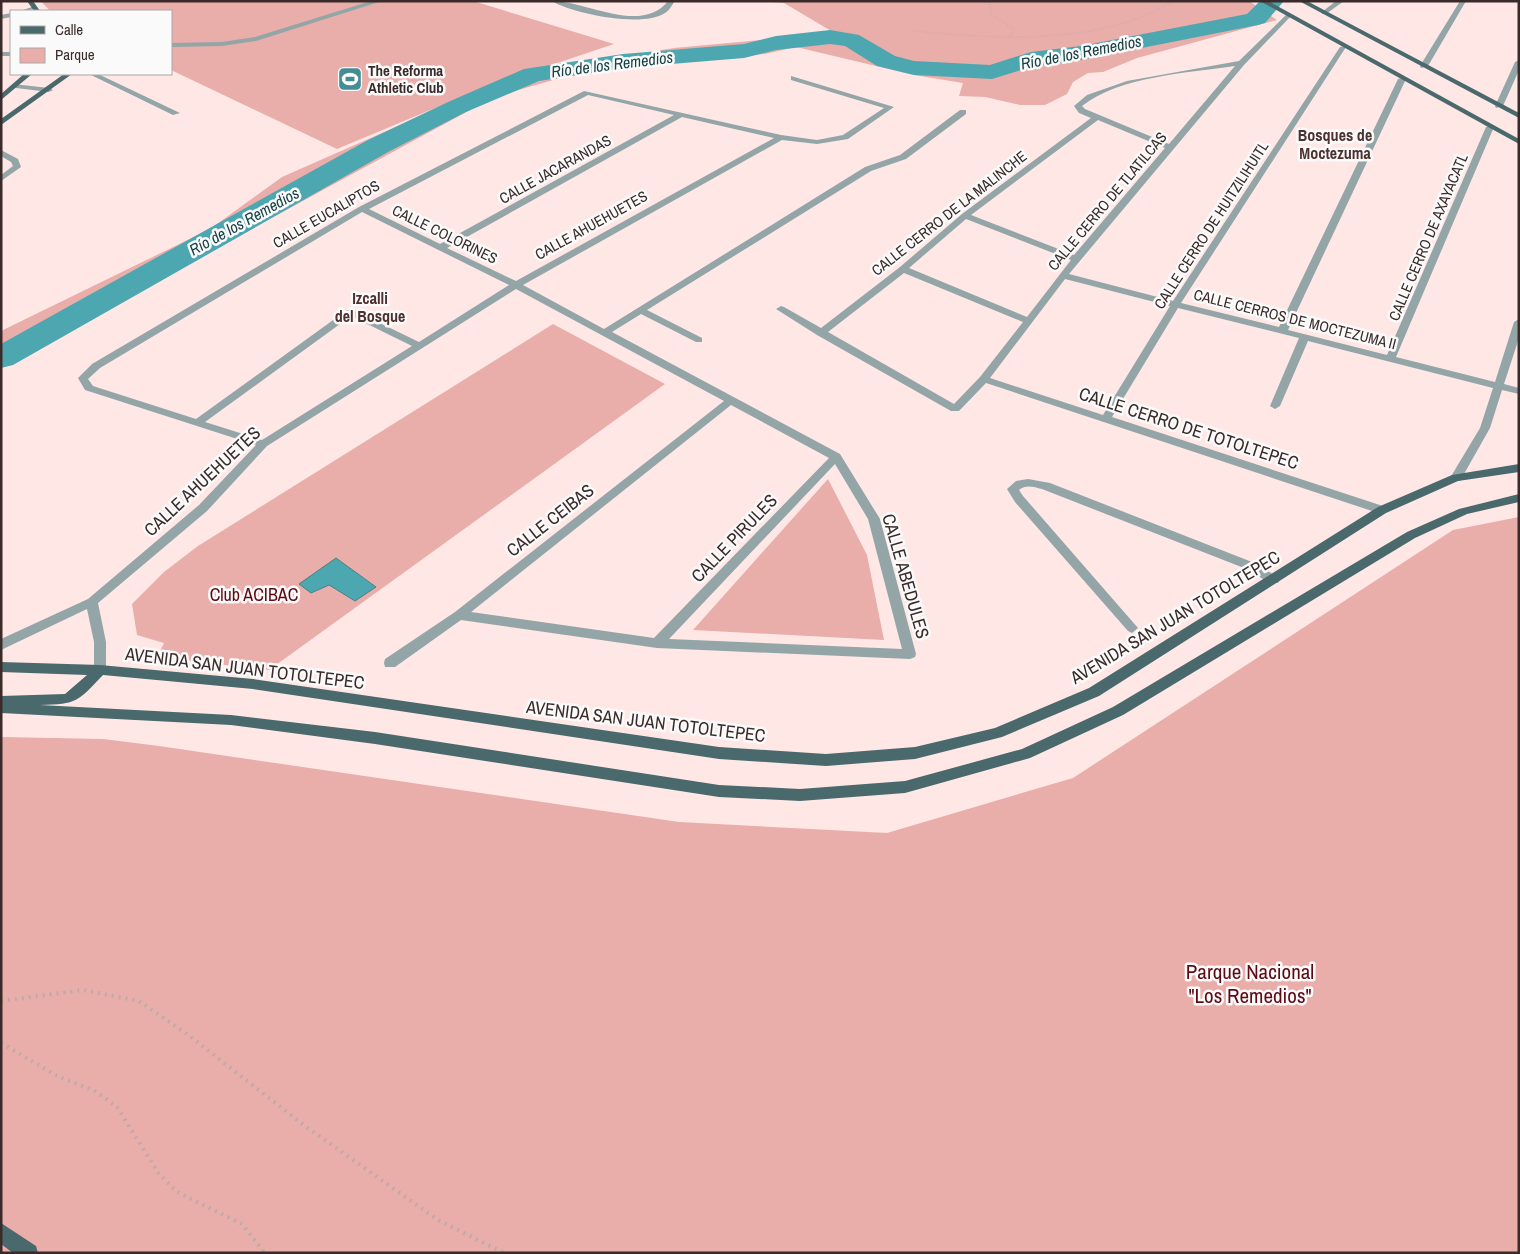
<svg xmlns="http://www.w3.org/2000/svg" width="1520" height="1254" viewBox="0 0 1520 1254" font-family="'Archivo Narrow',sans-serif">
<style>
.green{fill:#e9adaa}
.water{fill:#4da7b0;stroke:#478288}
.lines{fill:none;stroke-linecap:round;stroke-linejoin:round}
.river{fill:#4da7b0;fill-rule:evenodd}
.path-far1{stroke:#bfaaa9;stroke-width:2;stroke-dasharray:0.5 2.5;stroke-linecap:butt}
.path{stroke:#bfaaa9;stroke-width:4;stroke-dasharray:2 5;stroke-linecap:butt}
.minor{fill:#93a5a7;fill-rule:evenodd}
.major{fill:#49696d;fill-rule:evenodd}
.labels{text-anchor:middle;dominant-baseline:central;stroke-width:5;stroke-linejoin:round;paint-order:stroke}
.far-poi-label{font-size:15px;font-weight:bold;fill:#3a2b2a;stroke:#fafafa;text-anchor:start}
.far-street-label{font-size:15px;fill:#3a2b2a;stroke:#fafafa}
.far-water-label{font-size:16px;font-style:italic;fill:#164145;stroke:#fafafa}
.far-neighbourhood-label{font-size:16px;font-weight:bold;fill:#4e302f;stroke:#fafafa}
.street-label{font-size:18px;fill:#3a2b2a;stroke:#fafafa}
.park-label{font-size:18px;fill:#5f0913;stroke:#fafafa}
.near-park-label{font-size:21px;fill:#5f0913;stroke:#fafafa}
</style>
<rect width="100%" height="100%" fill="#ffe7e5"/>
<g class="green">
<polygon points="41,1 473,1 614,44 483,88 337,149 171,70 171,11 50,11"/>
<polygon points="760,1 1249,1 1277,20 1137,58 1103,72 1088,73 1073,82 1067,94 1045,105 1020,105 985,97 959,96 963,83 914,75 796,47 765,54 588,70 494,97 42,343 1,368 1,331 210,229 282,177 441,107 540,70 674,48 794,37 843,38 784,3"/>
<polygon points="553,324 665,384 269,670 157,657 164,643 137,635 132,604 164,572 198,546"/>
<polygon points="828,479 867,555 884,640 693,630"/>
<polygon points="1519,517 1519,1253 1,1253 1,737 103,739 159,746 679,822 887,833 1073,778 1453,530"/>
</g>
<polygon class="water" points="336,558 376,587 355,601 329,585 311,593 299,584"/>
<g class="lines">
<polygon class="river" points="1260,1 1284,1 1265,23 1258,25 1081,60 1034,66 992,79 914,75 877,66 845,46 830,44 776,50 744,58 623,68 539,81 466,112 388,152 13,365 1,368 1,344 368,140 448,102 524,69 623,54 744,44 776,36 830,30 859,35 895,56 914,61 990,65 1031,52 1081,46 1247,14"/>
<g class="path-far1">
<polyline points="989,1 991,15 1014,28 1009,38"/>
<path d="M915,31C987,38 1060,43 1131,21C1146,16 1161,7 1176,1"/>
</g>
<g class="path">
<polyline points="1,1001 83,990 139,1001 187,1034 305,1126 438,1220 504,1253"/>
<polyline points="1,1043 59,1077 95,1091 117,1107 159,1174 177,1192 242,1224 265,1253"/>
</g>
<g class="minor">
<polygon points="371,1 382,1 256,41 222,46 171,47 171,43 222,42 255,37"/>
<path d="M552,1C587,1 641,35 668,1H675C672,5 669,11 665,13C643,28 573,14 552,1Z"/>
<polygon points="1336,1 1344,1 1326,14 1322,14 1322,12"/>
<polygon points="1460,1 1466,1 1428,66 1421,68 1420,66"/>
<polygon points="35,6 38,8 37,9 20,11"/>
<polygon points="11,13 11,17 1,19 1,15"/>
<path d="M1286,15L1291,16L1244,65L1069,274L1173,301L1340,47L1345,46L1346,47L1181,303L1279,327L1398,79L1405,77L1406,79L1288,330L1387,355L1486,127L1493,125L1494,127L1396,357L1495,382L1514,322L1519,319V338L1504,384L1519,388V394L1502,390L1490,428L1460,481H1452L1450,478L1480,428L1493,388L1308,341L1280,406L1275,409L1270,406L1299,338L1178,308L1112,417L1386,507L1388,510L1386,513H1378L986,383L959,411H951L817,335L776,309L781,306L784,307L821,328L900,267L962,214L1091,118L1079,113L1074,106L1087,95L1127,81L1239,61ZM1235,66L1169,144L1085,109L1082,106C1120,76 1188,73 1235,66ZM1098,120L1165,148L1074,255L971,215ZM966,219L1071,260L1027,317L909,268ZM904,273L1023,322L980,377L954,404L828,332ZM1065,279L1170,306L1103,415L990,378Z"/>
<rect x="1" y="52" width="10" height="4"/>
<polygon points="1519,60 1519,70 1503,106 1496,108 1495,106 1515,62"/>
<polygon points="89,74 98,74 180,113 173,115"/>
<path d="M791,76L894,107L848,139L817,144L782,140L523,285L604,329L865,167L900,155L960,110H966V114L906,159L871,171L647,310L702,338V342H696L641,314L612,332L840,454L880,519L916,654L915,657L910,659L657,648L461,620L395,667H385L384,663L385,659L455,612L724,401L516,289L267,446L207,511L98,603L106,642V670L105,674H95L94,670V642L87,609L1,650V639L88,599L199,505L256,445L85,390L78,378L92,364L359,207L584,91L781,135L817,140L843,135L884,108L791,80ZM588,95L674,115L440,244L369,209ZM682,117L774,138L516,281L447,248ZM362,212L509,285L419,342L353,310H347L196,419L93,386L88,379L100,368ZM351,316L412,346L262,440L205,422ZM731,405L829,458L654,638L471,612ZM835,464L868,519L902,649L669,639Z"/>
<polygon points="13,84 49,88 53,90 49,92 16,88 12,86"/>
<polygon points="1,150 18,159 21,167 1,181 1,175 13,166 11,162 1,156"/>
<path d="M1028,479L1050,483L1252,562L1278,577L1280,580L1278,583H1270L1244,568L1042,489C1034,487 1026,484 1019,490L1023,496L1138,628L1132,633L1128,631L1015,502L1007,489L1016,481Z"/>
</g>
<g class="major">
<polygon points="27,1 33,1 40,11 34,11"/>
<polygon points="1260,1 1268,1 1519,139 1519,144"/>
<polygon points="1299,1 1307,1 1519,113 1519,118"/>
<polygon points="24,74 32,74 1,100 1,94"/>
<polygon points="64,74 72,74 1,125 1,119"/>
<path d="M1519,464V472L1458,481L1386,513L1099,696L1002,737L915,759L826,766L719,759L253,689L103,675C77,702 78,704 40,705L231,715L375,732L719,785L800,789L905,781L1022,749L1113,707L1407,532L1459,509L1519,494V502L1467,514L1415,538L1123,715L1030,758L905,793L800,801L719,797L375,744L231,725L1,713V696L65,694L87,675L1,672V662L100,665L253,679L719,747L826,754L915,747L995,728L1089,688L1378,507L1452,475Z"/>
<polygon points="1,1223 36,1246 38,1253 13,1253 1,1244"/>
</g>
</g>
<defs>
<symbol id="stadium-square" viewBox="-11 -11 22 22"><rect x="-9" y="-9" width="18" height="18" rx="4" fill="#458d94" stroke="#fafafa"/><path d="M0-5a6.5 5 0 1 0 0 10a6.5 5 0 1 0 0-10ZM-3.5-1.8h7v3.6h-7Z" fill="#fff"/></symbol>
</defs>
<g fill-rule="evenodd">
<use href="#stadium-square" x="336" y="65" width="28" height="28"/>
</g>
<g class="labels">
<g class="far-poi-label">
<text x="368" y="70">The Reforma<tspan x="368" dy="17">Athletic Club</tspan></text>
</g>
<g class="far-street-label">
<text transform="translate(555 169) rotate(-29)">CALLE JACARANDAS</text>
<text transform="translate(1107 201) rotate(-50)">CALLE CERRO DE TLATILCAS</text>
<text transform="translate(949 213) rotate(-38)">CALLE CERRO DE LA MALINCHE</text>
<text transform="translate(326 214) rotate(-30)">CALLE EUCALIPTOS</text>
<text transform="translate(591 225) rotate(-29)">CALLE AHUEHUETES</text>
<text transform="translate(1211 225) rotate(-57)">CALLE CERRO DE HUITZILIHUITL</text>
<text transform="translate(445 234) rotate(26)">CALLE COLORINES</text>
<text transform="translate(1428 237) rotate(-67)">CALLE CERRO DE AXAYACATL</text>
<text transform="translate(1295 319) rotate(14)">CALLE CERROS DE MOCTEZUMA II</text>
</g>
<g class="far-water-label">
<text transform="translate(1081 52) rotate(-11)">Río de los Remedios</text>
<text transform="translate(612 64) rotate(-7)">Río de los Remedios</text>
<text transform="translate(244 221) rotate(-29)">Río de los Remedios</text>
</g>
<g class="far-neighbourhood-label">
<text x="1335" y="135">Bosques de<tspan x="1335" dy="18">Moctezuma</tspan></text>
<text x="370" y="298">Izcalli<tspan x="370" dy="18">del Bosque</tspan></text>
</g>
<g class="street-label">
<text transform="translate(1189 428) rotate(18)">CALLE CERRO DE TOTOLTEPEC</text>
<text transform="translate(202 481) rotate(-43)">CALLE AHUEHUETES</text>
<text transform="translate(550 520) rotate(-38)">CALLE CEIBAS</text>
<text transform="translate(734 538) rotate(-46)">CALLE PIRULES</text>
<text transform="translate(906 576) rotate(74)">CALLE ABEDULES</text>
<text transform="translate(1175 617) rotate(-31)">AVENIDA SAN JUAN TOTOLTEPEC</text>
<text transform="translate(245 668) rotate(7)">AVENIDA SAN JUAN TOTOLTEPEC</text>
<text transform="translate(646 721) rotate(7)">AVENIDA SAN JUAN TOTOLTEPEC</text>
</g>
<g class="park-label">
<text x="254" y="594">Club ACIBAC</text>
</g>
<g class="near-park-label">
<text x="1250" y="971">Parque Nacional<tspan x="1250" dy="24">"Los Remedios"</tspan></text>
</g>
</g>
<rect width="1520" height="1254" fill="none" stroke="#3a2b2a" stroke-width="5"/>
<rect x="10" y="10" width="162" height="65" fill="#fafafa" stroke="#ada7a7"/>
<rect x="20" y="26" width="25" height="8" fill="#49696d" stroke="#ada7a7"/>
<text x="55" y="35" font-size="15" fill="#3a2b2a">Calle</text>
<rect x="20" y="48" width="25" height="15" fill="#e9adaa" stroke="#ada7a7"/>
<text x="55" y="60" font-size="15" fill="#3a2b2a">Parque</text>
</svg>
